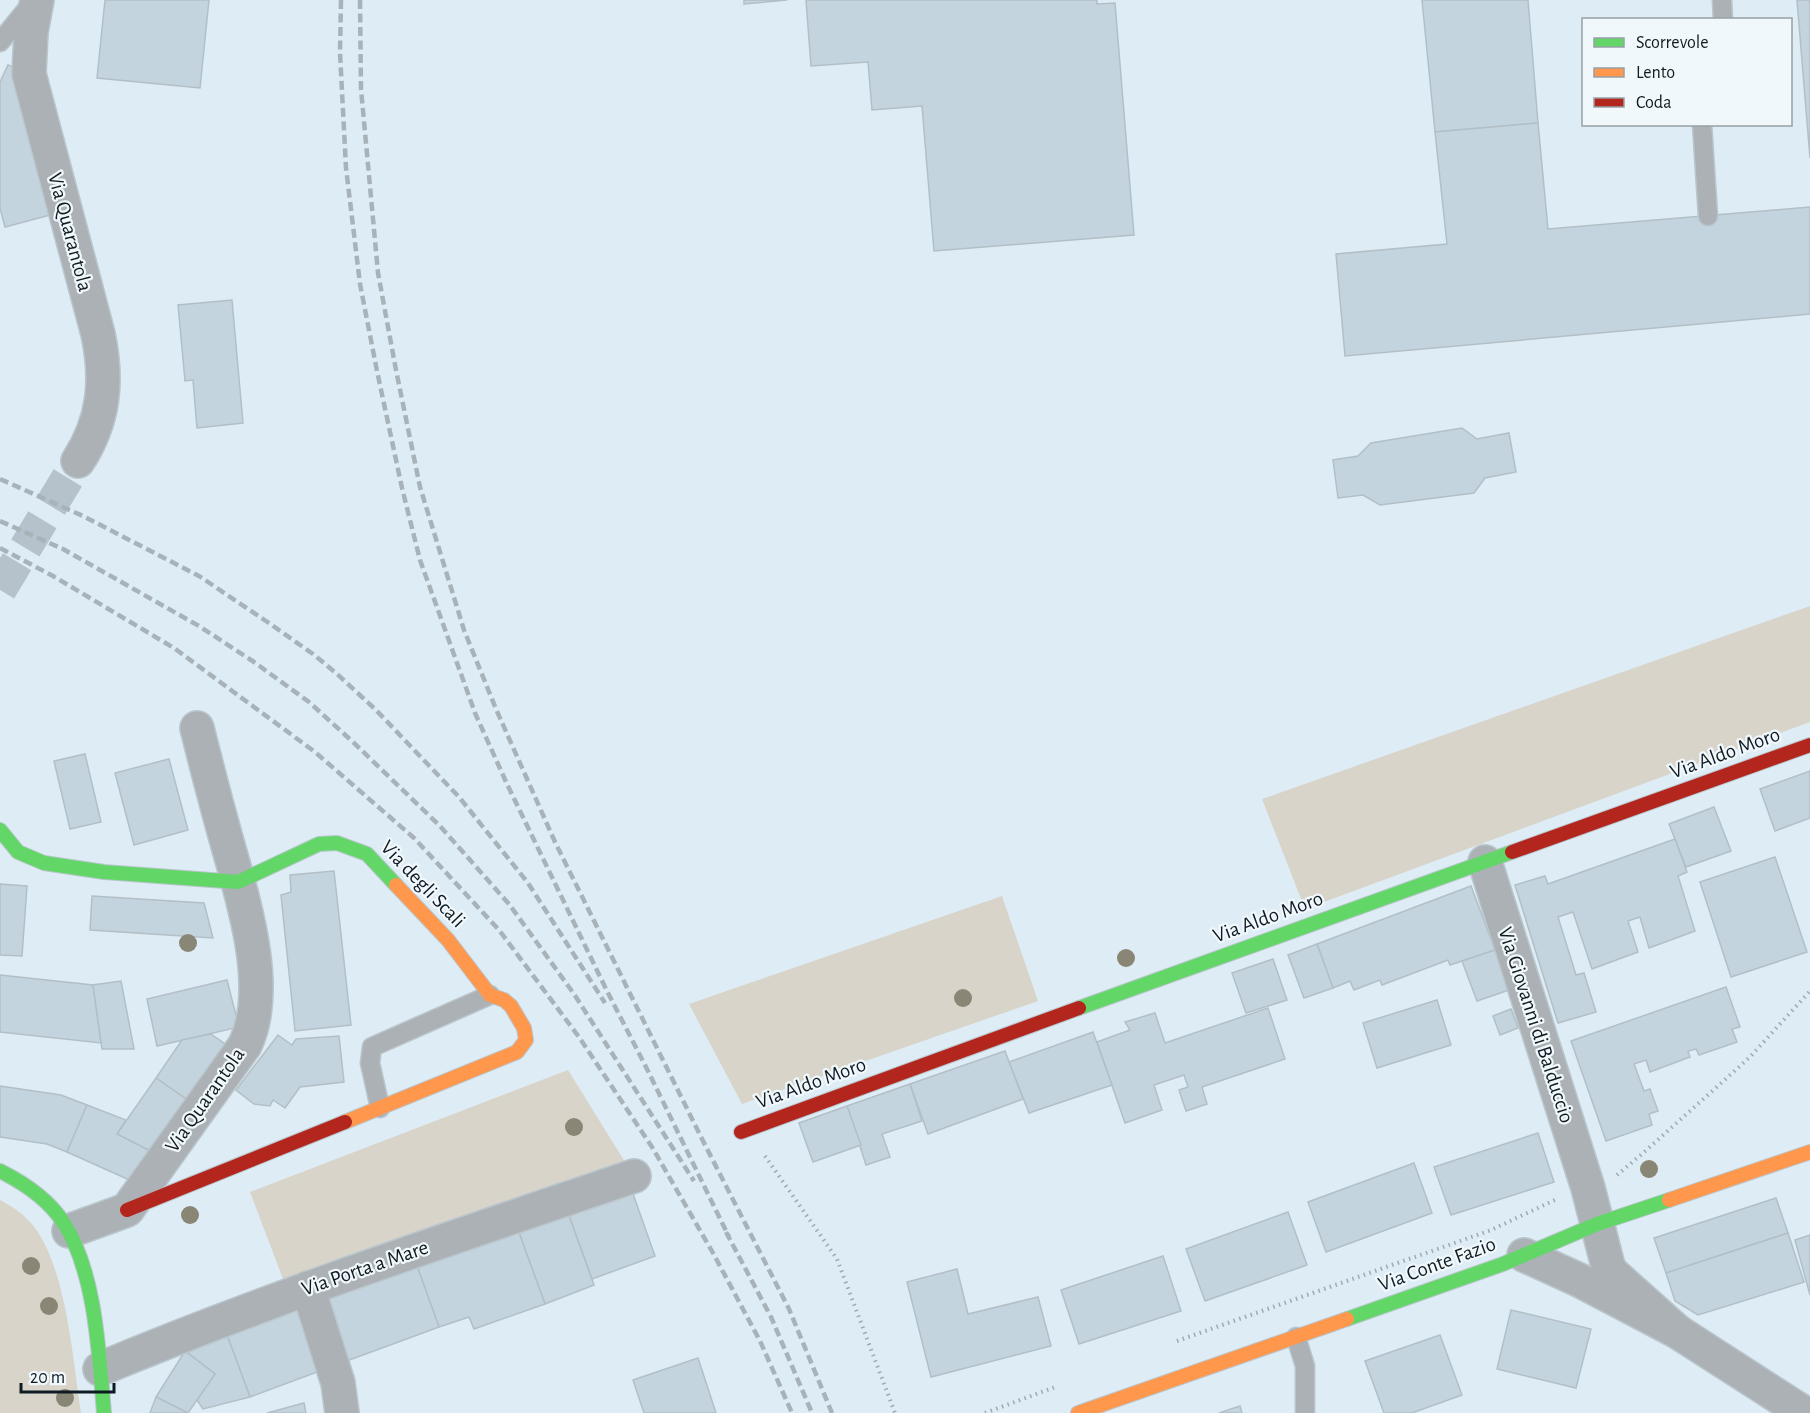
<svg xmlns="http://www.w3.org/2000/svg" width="1810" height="1413" viewBox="0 0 1810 1413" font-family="'Alegreya Sans',sans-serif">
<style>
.green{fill:#d8d4ca}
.building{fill:#c4d4de;stroke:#b3bfc6;stroke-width:1.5}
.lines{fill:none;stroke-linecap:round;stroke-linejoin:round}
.street-tunnel{stroke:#b5c2cb;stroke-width:33;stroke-dasharray:33 16;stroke-linecap:butt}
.lane-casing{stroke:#bac6cd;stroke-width:21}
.street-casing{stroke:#bac6cd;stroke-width:36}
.fast-casing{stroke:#bac6cd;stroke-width:16}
.slow-casing{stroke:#bac6cd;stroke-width:16}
.jam-casing{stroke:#bac6cd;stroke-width:16}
.path{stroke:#a2a9ae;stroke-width:4;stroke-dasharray:1.5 4.5;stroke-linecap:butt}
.lane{stroke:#abb1b5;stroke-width:18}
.street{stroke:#abb1b5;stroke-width:33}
.fast{stroke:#63d668;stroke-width:14}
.slow{stroke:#ff974d;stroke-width:14}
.jam{stroke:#b3261e;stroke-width:14}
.rail{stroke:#a8b2b9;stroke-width:4.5;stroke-dasharray:9 4.5;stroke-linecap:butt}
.tree{fill:#8a8676}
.labels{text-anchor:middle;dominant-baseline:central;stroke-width:4.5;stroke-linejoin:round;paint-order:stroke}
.street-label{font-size:21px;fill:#0f1b22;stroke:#f1f8fc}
</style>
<rect width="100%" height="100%" fill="#deecf5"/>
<g class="green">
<polygon points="1810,606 1810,722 1305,909 1262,799"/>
<polygon points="1002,896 1038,1001 742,1104 689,1004"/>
<polygon points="568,1070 625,1162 286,1287 250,1192"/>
<path d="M0,1200C11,1206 21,1212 30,1222C66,1261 73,1361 81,1413H0Z"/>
</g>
<g class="building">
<polygon points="105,0 209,0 200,88 97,78"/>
<polygon points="744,0 787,0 744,4"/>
<polygon points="806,0 1097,0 1097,4 1115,3 1134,235 934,251 922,106 872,110 868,62 811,66"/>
<polygon points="1422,0 1528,0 1538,123 1435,132"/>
<polygon points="1797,0 1810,0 1810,158"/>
<polygon points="8,65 16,68 54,214 5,227 0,208 0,82"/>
<polygon points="1538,123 1548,229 1810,207 1810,314 1345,356 1336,254 1447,244 1435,132"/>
<polygon points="232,300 243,423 197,428 193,380 185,381 178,305"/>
<polygon points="1462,428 1477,439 1509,433 1516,472 1485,478 1474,493 1380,505 1363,495 1338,498 1333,460 1358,456 1371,443"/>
<polygon points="85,754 101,822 70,829 54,761"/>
<polygon points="169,759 188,830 134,845 115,773"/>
<polygon points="1810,771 1810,818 1775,831 1760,789"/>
<polygon points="1714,807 1731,851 1686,867 1669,824"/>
<polygon points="1675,839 1687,872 1678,876 1695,931 1649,948 1640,917 1628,921 1638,952 1592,969 1573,912 1558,917 1576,975 1584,973 1596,1012 1558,1023 1515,885 1545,876 1548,884"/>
<polygon points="1775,857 1807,952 1731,977 1700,882"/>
<polygon points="334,871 351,1025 295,1031 281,895 291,892 290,875"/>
<polygon points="0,884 27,886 22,956 0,955"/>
<polygon points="1471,886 1495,950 1450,965 1448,960 1382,985 1380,980 1354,990 1350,981 1333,988 1317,944"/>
<polygon points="92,896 204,903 213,938 90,930"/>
<polygon points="1317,944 1333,988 1304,998 1288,955"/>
<polygon points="1495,950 1509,990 1477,1001 1462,961"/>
<polygon points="1273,959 1287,1000 1246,1013 1232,973"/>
<polygon points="0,975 93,985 101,1043 0,1032"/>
<polygon points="227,980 239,1027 157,1046 147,999"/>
<polygon points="121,981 134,1049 102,1049 93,985"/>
<polygon points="1726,987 1740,1027 1732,1029 1737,1042 1699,1055 1696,1049 1688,1051 1690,1057 1650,1072 1646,1060 1634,1064 1644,1091 1650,1089 1658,1111 1649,1114 1652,1125 1606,1141 1571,1041"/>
<polygon points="1437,1000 1451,1045 1377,1068 1363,1023"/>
<polygon points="1268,1008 1285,1059 1202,1087 1207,1104 1186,1111 1179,1090 1188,1087 1184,1075 1154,1085 1162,1110 1125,1123 1097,1042 1130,1030 1125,1022 1155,1013 1165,1043"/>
<polygon points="1511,1009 1518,1028 1500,1035 1493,1016"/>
<polygon points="1093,1032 1112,1085 1029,1113 1009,1062"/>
<polygon points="211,1034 228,1046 189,1101 156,1078 182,1040"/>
<polygon points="278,1035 292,1045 296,1039 339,1036 344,1082 300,1087 285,1108 273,1100 270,1106 254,1104 236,1090"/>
<polygon points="1005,1051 1023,1099 928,1134 910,1084"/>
<polygon points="156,1078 189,1101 154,1153 117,1134"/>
<polygon points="910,1084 922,1121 882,1134 890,1157 866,1165 847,1106"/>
<polygon points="0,1086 61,1095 87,1105 67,1152 47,1144 0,1137"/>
<polygon points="87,1105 126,1120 117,1134 154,1153 134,1182 67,1152"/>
<polygon points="847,1106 861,1145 813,1162 799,1123"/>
<polygon points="1538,1133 1554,1182 1451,1215 1434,1167"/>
<polygon points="1414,1163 1432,1213 1326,1252 1308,1202"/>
<polygon points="632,1191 655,1256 592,1279 568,1213"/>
<polygon points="1776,1198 1788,1233 1666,1273 1654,1238"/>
<polygon points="1288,1212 1307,1265 1205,1301 1186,1249"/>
<polygon points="568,1213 594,1285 545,1304 518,1230"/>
<polygon points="518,1230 545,1304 474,1329 469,1317 439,1327 417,1266"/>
<polygon points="1788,1233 1804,1282 1698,1315 1675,1301 1666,1273"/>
<polygon points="1810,1235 1810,1295 1795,1240"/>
<polygon points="1163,1256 1181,1311 1079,1344 1061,1290"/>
<polygon points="417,1266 439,1327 333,1366 311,1304"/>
<polygon points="957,1269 968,1314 1038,1297 1051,1346 931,1377 907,1282"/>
<polygon points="311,1304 333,1366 250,1397 227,1335"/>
<polygon points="1511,1310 1591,1329 1576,1388 1497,1369"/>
<polygon points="227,1335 250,1397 203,1409 197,1400 215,1374 185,1351"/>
<polygon points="1440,1335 1462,1395 1412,1413 1384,1413 1365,1361"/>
<polygon points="185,1351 215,1374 188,1413 156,1397"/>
<polygon points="698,1358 716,1413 644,1413 633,1380"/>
<polygon points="156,1397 188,1413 150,1413"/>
<polygon points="304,1403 306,1413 267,1413"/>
<polygon points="1240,1406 1242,1413 1219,1413"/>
</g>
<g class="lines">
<polyline class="street-tunnel" points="0,590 78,461"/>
<defs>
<g id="lane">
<polyline points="1722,0 1723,20"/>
<polyline points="0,42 31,4"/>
<polyline points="1702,124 1708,216"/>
<polyline points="380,1108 370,1063 372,1047 490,995"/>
<polyline points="1296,1337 1305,1366 1305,1413"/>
</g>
<g id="street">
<path d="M37,0L31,32L29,74L98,334C108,381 104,421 78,461"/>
<polyline points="1485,862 1588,1188 1608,1266 1612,1273 1678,1332"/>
<path d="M69,1231L127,1210L245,1045C273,987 241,893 225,835C215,799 206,764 197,728"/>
<polyline points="1524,1255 1579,1280 1678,1332 1804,1413"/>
<polyline points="308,1288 338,1383 342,1413"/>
<path d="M100,1369C275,1296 455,1237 634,1176"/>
</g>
<g id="fast">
<polyline points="0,830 18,852 44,863 104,872 238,882 319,844 337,843 367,854 396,885"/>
<polyline points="1079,1008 1512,852"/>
<path d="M0,1171C24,1183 48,1199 63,1222C96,1272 99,1355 104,1413"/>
<polyline points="1347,1319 1503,1264 1597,1224 1669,1200"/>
</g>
<g id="slow">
<polyline points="345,1122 517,1052 526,1040 524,1028 511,1006 504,1000 490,995 448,940 396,885"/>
<polyline points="1669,1200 1810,1152"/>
<polyline points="1078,1413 1347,1319"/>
</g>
<g id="jam">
<polyline points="1512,852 1810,745"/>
<polyline points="741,1132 1079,1008"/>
<polyline points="127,1210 345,1122"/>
</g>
</defs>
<use href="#lane" class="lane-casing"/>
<use href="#street" class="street-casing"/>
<use href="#fast" class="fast-casing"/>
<use href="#slow" class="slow-casing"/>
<use href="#jam" class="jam-casing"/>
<g class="path">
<polyline points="765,1156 837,1259 895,1413"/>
<polyline points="1617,1175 1642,1154 1749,1058 1810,991"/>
<polyline points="1177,1341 1491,1230 1557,1199"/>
<polyline points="985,1413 1058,1386"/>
</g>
<use href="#lane" class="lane"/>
<use href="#street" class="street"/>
<use href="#fast" class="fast"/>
<use href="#slow" class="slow"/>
<use href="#jam" class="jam"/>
<g class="rail">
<polyline points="341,0 340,53 346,168 360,284 377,371 402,488 420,560 475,713 507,784 606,989 648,1071 729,1237"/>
<polyline points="360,0 361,89 378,273 396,370 420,487 464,630 496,709 555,842 702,1139 789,1309 832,1413"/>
<polyline points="0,479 83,516 199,576 266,621 313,654 336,673 376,710 459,797 528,883 605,1003"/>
<polyline points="0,521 63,549 199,626 254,662 309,702 353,742 439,825 509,904 574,994 694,1181"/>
<polyline points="0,548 53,576 174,648 315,752 414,838 499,930 579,1037 652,1147 713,1253 760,1341 792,1413"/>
<polyline points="726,1232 771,1317 812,1413"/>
</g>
</g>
<g class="tree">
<circle cx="188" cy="943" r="9"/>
<circle cx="1126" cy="958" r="9"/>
<circle cx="963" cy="998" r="9"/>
<circle cx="574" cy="1127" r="9"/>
<circle cx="1649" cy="1169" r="9"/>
<circle cx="190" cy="1215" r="9"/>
<circle cx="31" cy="1266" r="9"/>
<circle cx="49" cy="1306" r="9"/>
<circle cx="65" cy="1398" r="9"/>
</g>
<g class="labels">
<g class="street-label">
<text transform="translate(70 232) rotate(75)">Via Quarantola</text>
<text transform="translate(1725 753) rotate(-20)">Via Aldo Moro</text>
<text transform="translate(423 884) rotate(46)">Via degli Scali</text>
<text transform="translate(1268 917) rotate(-20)">Via Aldo Moro</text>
<text transform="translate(1536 1025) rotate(72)">Via Giovanni di Balduccio</text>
<text transform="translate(811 1083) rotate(-20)">Via Aldo Moro</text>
<text transform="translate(205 1100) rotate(-55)">Via Quarantola</text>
<text transform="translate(1437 1264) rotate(-20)">Via Conte Fazio</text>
<text transform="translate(365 1268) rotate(-19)">Via Porta a Mare</text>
</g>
</g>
<rect x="1582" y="18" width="210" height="108" fill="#f1f8fc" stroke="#97a0a5" stroke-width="1.5"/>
<rect x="1594" y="38" width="30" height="9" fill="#63d668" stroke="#97a0a5" stroke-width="1.5"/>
<text x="1636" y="48" font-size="18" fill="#0f1b22">Scorrevole</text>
<rect x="1594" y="68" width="30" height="9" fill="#ff974d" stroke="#97a0a5" stroke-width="1.5"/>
<text x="1636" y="78" font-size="18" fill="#0f1b22">Lento</text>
<rect x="1594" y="98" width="30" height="9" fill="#b3261e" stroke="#97a0a5" stroke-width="1.5"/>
<text x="1636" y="108" font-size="18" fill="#0f1b22">Coda</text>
<path d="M21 1383v9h93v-9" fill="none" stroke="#0f1b22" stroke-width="3"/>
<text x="30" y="1383" font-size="18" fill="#0f1b22" stroke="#f1f8fc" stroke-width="4.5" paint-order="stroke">20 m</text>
</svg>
